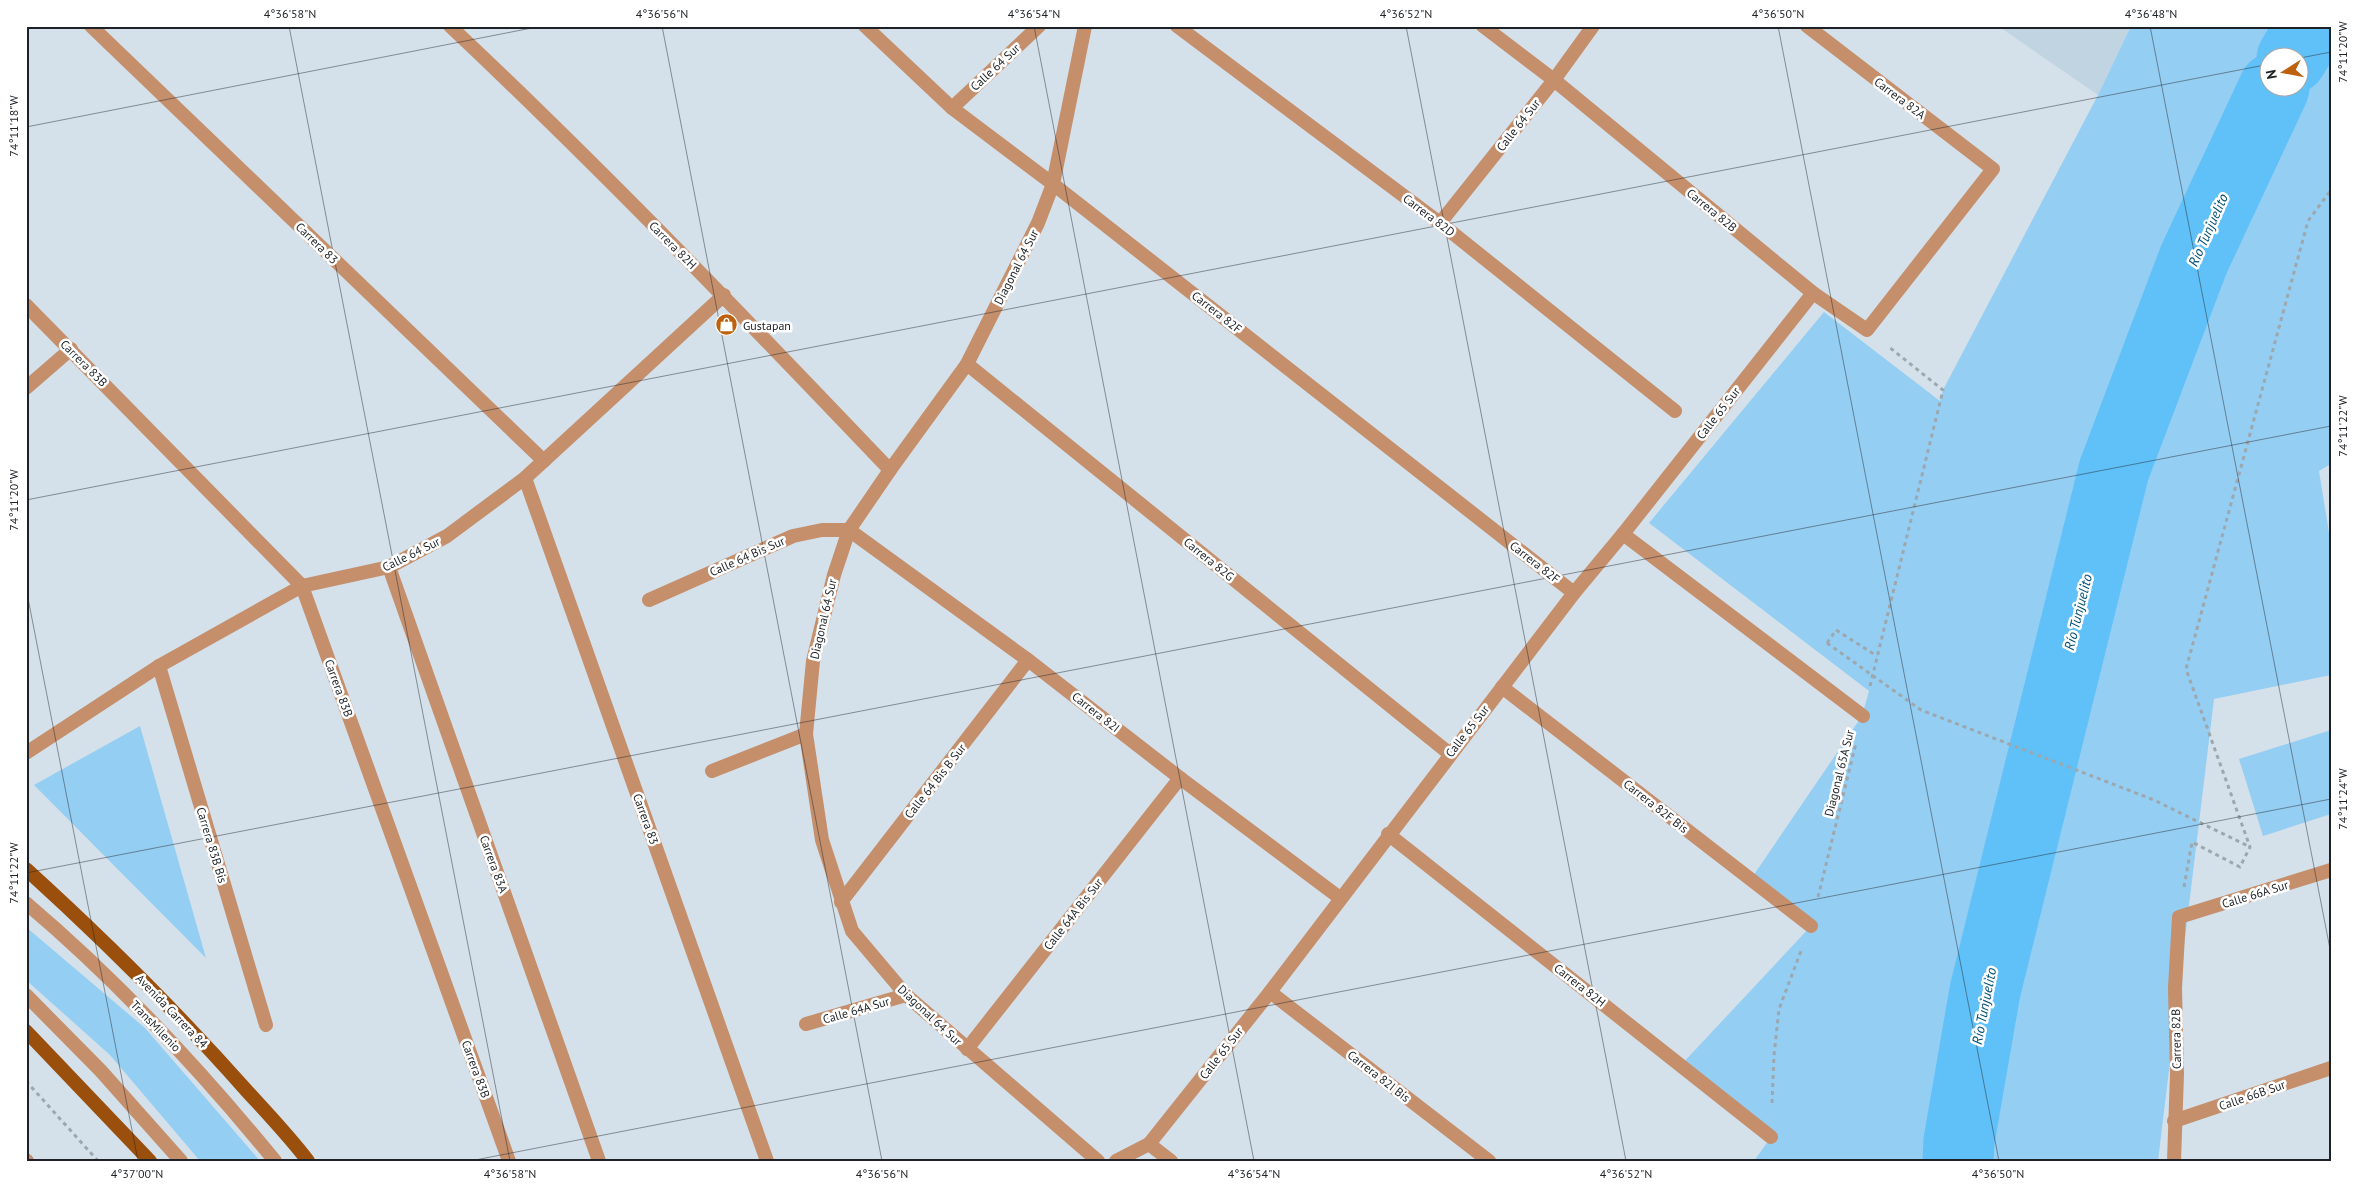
<svg xmlns="http://www.w3.org/2000/svg" width="2357" height="1187" viewBox="0 0 2357 1187" font-family="'PT Sans',sans-serif">
<style>
.built{fill:#c1d4e1}
.green{fill:#95cef3;fill-rule:evenodd}
.lines{fill:none;stroke-linecap:round;stroke-linejoin:round}
.river{stroke:#60c0f8;stroke-width:71}
.path{stroke:#9da7ae;stroke-width:3;stroke-dasharray:4 4;stroke-linecap:butt}
.service{stroke:#c58f6c;stroke-width:14}
.minor{stroke:#c58f6c;stroke-width:14}
.primary{stroke:#9b4f0c;stroke-width:14}
.path-bridge{stroke:#9da7ae;stroke-width:3;stroke-dasharray:4 4;stroke-linecap:butt}
.ticks{fill:none;stroke:#1e2226;stroke-width:1;stroke-opacity:0.45}
.labels{text-anchor:middle;dominant-baseline:central;stroke-width:5;stroke-linejoin:round;paint-order:stroke}
.street-label{font-size:12px;fill:#1e2226;stroke:#fff}
.poi-label{font-size:12px;fill:#1e2226;stroke:#fff;text-anchor:start}
.water-label{font-size:14px;font-style:italic;fill:#005075;stroke:#fff}
.neatline{fill:none;stroke:#1e2226;stroke-width:2}
.ticks-label{font-size:12px;text-anchor:middle;fill:#1e2226}
</style>
<rect width="100%" height="100%" fill="#d4e1ea"/>
<polygon class="built" points="1998,26 2131,26 2098,95"/>
<g class="green">
<path d="M2131,26H2331V464L2319,471L2331,545V675L2214,699L2158,1161H1754L1771,1137L1681,1065L1811,926L1751,879L1862,716L1869,691L1649,523L1824,312L1940,401L1943,390L2098,95ZM2270,58H2300V88H2270Z"/>
<polygon points="140,726 206,958 34,785"/>
<polygon points="2331,730 2331,814 2263,836 2239,759"/>
<polygon points="26,927 145,1028 260,1161 200,1161 110,1055 26,980"/>
</g>
<g class="lines">
<g class="river">
<polyline points="2292,58 2311,26"/>
<polyline points="1958,1161 1959,1141 1985,991 2114,470 2194,259 2274,88"/>
</g>
<g class="path">
<polyline points="1827,643 1836,630 1877,656"/>
<polyline points="1870,686 1943,390 1889,347"/>
<polyline points="2184,887 2192,842 2240,867 2250,847 2186,669 2308,221 2331,190"/>
<polyline points="1818,897 1856,743"/>
<polyline points="26,1081 98,1161"/>
<polyline points="1772,1103 1774,1055 1779,1009 1801,951"/>
</g>
<g class="service">
<polyline points="26,388 71,349"/>
<polyline points="649,600 793,536 822,530 849,530"/>
<polyline points="712,771 806,734"/>
<path d="M26,903C117,980 199,1068 275,1161"/>
<polyline points="26,995 101,1071 181,1161"/>
<polyline points="806,1024 906,995"/>
</g>
<g class="minor">
<polyline points="91,26 544,461"/>
<path d="M450,26C602,169 746,319 890,470"/>
<polyline points="865,26 952,108 1053,184 1574,593"/>
<polyline points="1085,26 1053,184 1038,223 967,364 890,470 849,530 834,575 813,661 806,734 822,840 852,931 906,995 1098,1161"/>
<polyline points="1177,26 1440,223 1675,411"/>
<polyline points="1483,26 1554,80 1813,293 1867,330 1993,169 1807,26"/>
<polyline points="952,108 1039,26"/>
<polyline points="1440,223 1554,80 1593,26"/>
<polyline points="26,305 302,586 509,1161"/>
<polyline points="967,364 1450,754"/>
<polyline points="525,478 767,1161"/>
<polyline points="849,530 1028,660 1180,778 1340,898"/>
<polyline points="1623,534 1863,716"/>
<polyline points="389,567 599,1161"/>
<polyline points="159,666 266,1025"/>
<polyline points="1502,687 1811,926"/>
<polyline points="26,753 159,666 302,586 389,567 447,536 525,478 724,295"/>
<polyline points="1388,834 1771,1137"/>
<polyline points="841,902 1028,660"/>
<polyline points="1270,992 1489,1161"/>
<polyline points="967,1049 1180,778"/>
<polyline points="2174,1121 2331,1068"/>
<polyline points="1149,1144 1171,1161"/>
<polyline points="26,1160 27,1161"/>
<polyline points="1116,1161 1149,1144 1270,992 1574,593 1623,534 1813,293"/>
<polyline points="2174,1161 2177,1074 2175,988 2179,917 2331,870"/>
</g>
<g class="primary">
<path d="M26,869C103,939 177,1012 246,1090C267,1113 289,1136 308,1161"/>
<polyline points="26,1031 150,1161"/>
</g>
<polyline class="path-bridge" points="1827,643 1921,710 2154,800 2250,847"/>
</g>
<path class="ticks" d="M289,26L510,1161M662,26L882,1161M1034,26L1254,1161M1406,26L1626,1161M1778,26L1999,1161M2150,26L2331,954M2300,58L2331,52M26,127L542,26M26,500L2270,64M26,588L138,1161M26,873L2331,426M470,1161L2331,799"/>
<defs>
<symbol id="shop-disc" viewBox="-11 -11 22 22"><circle r="9.5" fill="#bd610e" stroke="#fff"/><path d="M-5-2.5h2.3a2.7 3.5 0 0 1 5.4 0H5L5.5 6h-11ZM-1.5-2.5h3a1.5 2.3 0 0 0-3 0Z" fill="#fff"/></symbol>
</defs>
<g fill-rule="evenodd">
<use href="#shop-disc" x="714" y="312" width="25" height="25"/>
</g>
<g class="labels">
<g class="street-label">
<text transform="translate(995 67) rotate(-43)">Calle 64 Sur</text>
<text transform="translate(1900 98) rotate(37)">Carrera 82A</text>
<text transform="translate(1518 125) rotate(-52)">Calle 64 Sur</text>
<text transform="translate(1712 210) rotate(39)">Carrera 82B</text>
<text transform="translate(1429 215) rotate(37)">Carrera 82D</text>
<text transform="translate(317 243) rotate(44)">Carrera 83</text>
<text transform="translate(673 245) rotate(45)">Carrera 82H</text>
<text transform="translate(1016 267) rotate(-63)">Diagonal 64 Sur</text>
<text transform="translate(1217 312) rotate(38)">Carrera 82F</text>
<text transform="translate(84 363) rotate(45)">Carrera 83B</text>
<text transform="translate(1718 413) rotate(-52)">Calle 65 Sur</text>
<text transform="translate(411 554) rotate(-26)">Calle 64 Sur</text>
<text transform="translate(747 556) rotate(-24)">Calle 64 Bis Sur</text>
<text transform="translate(1209 559) rotate(39)">Carrera 82G</text>
<text transform="translate(1535 562) rotate(38)">Carrera 82F</text>
<text transform="translate(823 619) rotate(-77)">Diagonal 64 Sur</text>
<text transform="translate(339 688) rotate(70)">Carrera 83B</text>
<text transform="translate(1096 712) rotate(38)">Carrera 82I</text>
<text transform="translate(1467 731) rotate(-52)">Calle 65 Sur</text>
<text transform="translate(1839 773) rotate(-76)">Diagonal 65A Sur</text>
<text transform="translate(935 781) rotate(-52)">Calle 64 Bis B Sur</text>
<text transform="translate(1656 806) rotate(38)">Carrera 82F Bis</text>
<text transform="translate(646 819) rotate(70)">Carrera 83</text>
<text transform="translate(212 845) rotate(73)">Carrera 83B Bis</text>
<text transform="translate(494 864) rotate(70)">Carrera 83A</text>
<text transform="translate(2255 894) rotate(-17)">Calle 66A Sur</text>
<text transform="translate(1073 914) rotate(-52)">Calle 64A Bis Sur</text>
<text transform="translate(1580 985) rotate(38)">Carrera 82H</text>
<text transform="translate(856 1010) rotate(-16)">Calle 64A Sur</text>
<text transform="translate(172 1011) rotate(46)">Avenida Carrera 84</text>
<text transform="translate(930 1015) rotate(43)">Diagonal 64 Sur</text>
<text transform="translate(156 1026) rotate(46)">TransMilenio</text>
<text transform="translate(2176 1039) rotate(-91)">Carrera 82B</text>
<text transform="translate(1221 1053) rotate(-52)">Calle 65 Sur</text>
<text transform="translate(476 1069) rotate(70)">Carrera 83B</text>
<text transform="translate(1379 1076) rotate(38)">Carrera 82I Bis</text>
<text transform="translate(2252 1095) rotate(-19)">Calle 66B Sur</text>
</g>
<g class="poi-label">
<text x="743" y="325">Gustapan</text>
</g>
<g class="water-label">
<text transform="translate(2208 230) rotate(-66)">Río Tunjuelito</text>
<text transform="translate(2078 612) rotate(-76)">Río Tunjuelito</text>
<text transform="translate(1984 1006) rotate(-79)">Río Tunjuelito</text>
</g>
</g>
<rect width="2357" height="1187" fill="none" stroke="#ffffff" stroke-width="55"/>
<g transform="translate(2284 72) rotate(259)"><circle r="24" fill="#ffffff" stroke="#a5a7a8"/>
<path d="M0-4L9 19L0 12L-9 19Z" fill="#bd610e"/>
<text y="-8" font-size="14" font-weight="bold" text-anchor="middle" fill="#1e2226">N</text>
</g>
<rect x="28" y="28" width="2302" height="1132" class="neatline"/>
<g class="ticks-label">
<text x="290" y="18">4°36'58"N</text>
<text x="662" y="18">4°36'56"N</text>
<text x="1034" y="18">4°36'54"N</text>
<text x="1406" y="18">4°36'52"N</text>
<text x="1778" y="18">4°36'50"N</text>
<text x="2151" y="18">4°36'48"N</text>
<text transform="translate(2343 52) rotate(-90)" y="4">74°11'20"W</text>
<text transform="translate(14 126) rotate(-90)" y="4">74°11'18"W</text>
<text transform="translate(2343 426) rotate(-90)" y="4">74°11'22"W</text>
<text transform="translate(14 500) rotate(-90)" y="4">74°11'20"W</text>
<text transform="translate(2343 799) rotate(-90)" y="4">74°11'24"W</text>
<text transform="translate(14 873) rotate(-90)" y="4">74°11'22"W</text>
<text x="137" y="1178">4°37'00"N</text>
<text x="510" y="1178">4°36'58"N</text>
<text x="882" y="1178">4°36'56"N</text>
<text x="1254" y="1178">4°36'54"N</text>
<text x="1626" y="1178">4°36'52"N</text>
<text x="1998" y="1178">4°36'50"N</text>
</g>
</svg>
